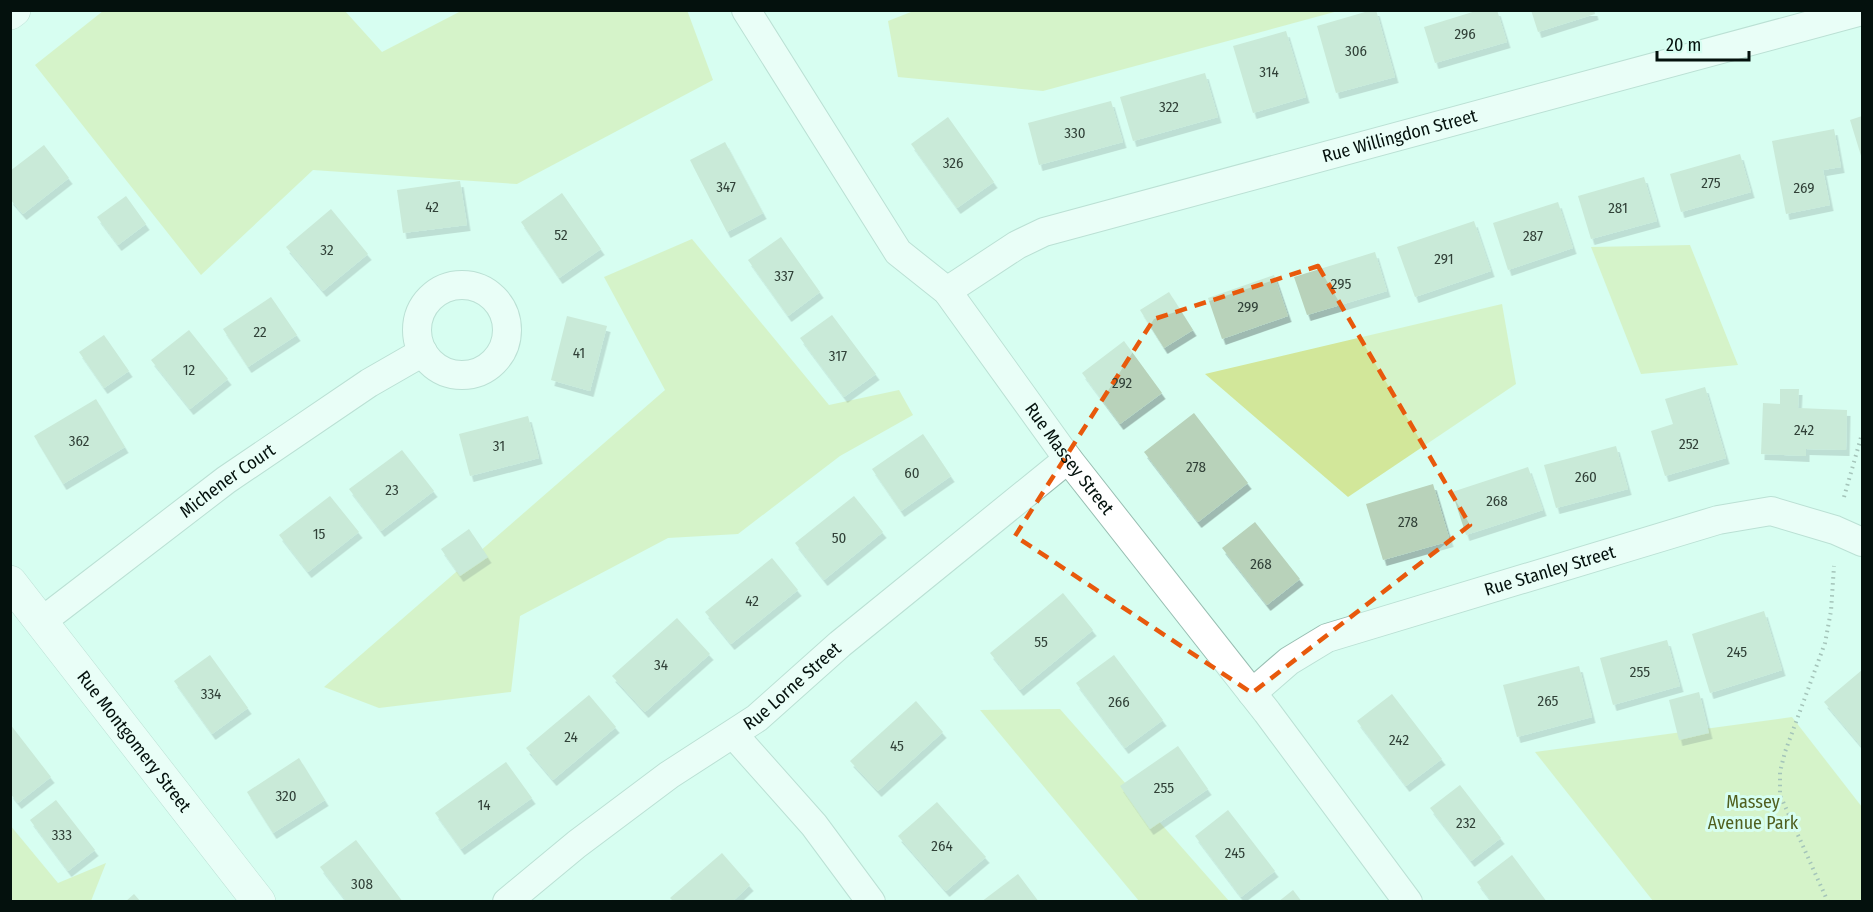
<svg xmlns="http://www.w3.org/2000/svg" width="1873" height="912" viewBox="0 0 1873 912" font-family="'Fira Sans Condensed',sans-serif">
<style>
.green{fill:#d2e79a}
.building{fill:#b8d2ba;filter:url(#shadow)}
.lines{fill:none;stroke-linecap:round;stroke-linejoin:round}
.minor-casing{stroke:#98beb2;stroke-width:30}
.tertiary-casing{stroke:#98beb2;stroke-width:34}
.path{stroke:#667f77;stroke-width:4;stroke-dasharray:1.5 4.5;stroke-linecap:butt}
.minor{stroke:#fff;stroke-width:28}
.tertiary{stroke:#fff;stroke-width:33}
.marked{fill:none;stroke:#e8590c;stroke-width:4.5;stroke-dasharray:12 8;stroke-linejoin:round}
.labels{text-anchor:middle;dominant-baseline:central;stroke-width:6;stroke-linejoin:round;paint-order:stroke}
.number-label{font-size:15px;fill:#314138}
.street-label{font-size:18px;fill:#04110d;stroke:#d7fef1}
.park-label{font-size:18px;fill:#505f1f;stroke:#d7fef1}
</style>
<defs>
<filter id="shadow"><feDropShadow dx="3.5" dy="6" stdDeviation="0" flood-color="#0004"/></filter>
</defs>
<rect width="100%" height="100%" fill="#d7fef1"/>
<g class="green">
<polygon points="687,10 713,80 517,184 313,170 201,275 35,65 103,11 345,11 382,52 461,11"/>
<polygon points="916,10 1338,10 1338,11 1043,91 898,77 888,21"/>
<polygon points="692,239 829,405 899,390 913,415 840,456 738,534 668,538 520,616 511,692 379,708 324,687 665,390 604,277"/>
<polygon points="1690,245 1738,365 1641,374 1591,247"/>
<polygon points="1502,304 1516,384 1348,497 1205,374"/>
<polygon points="1060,709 1229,901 1139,901 980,710"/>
<polygon points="1792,717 1862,807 1862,901 1653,901 1535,752"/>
<polygon points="10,825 58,883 106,863 91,901 11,901"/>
</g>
<g class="building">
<polygon points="1372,10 1376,10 1395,77 1336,93 1317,26"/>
<polygon points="1479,10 1497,10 1507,42 1435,63 1424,27"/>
<polygon points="1531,10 1594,10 1595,14 1538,32"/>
<polygon points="1286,31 1306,97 1253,113 1233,46"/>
<polygon points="1205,73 1218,117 1133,141 1120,97"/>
<polygon points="1111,101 1123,142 1039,165 1028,123"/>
<polygon points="1862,116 1862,159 1850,120"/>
<polygon points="948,117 994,182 957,208 911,144"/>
<polygon points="1834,129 1841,167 1823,170 1830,205 1786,214 1772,141"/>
<polygon points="725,142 763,213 727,232 690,160"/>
<polygon points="44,145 69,178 23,214 10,199 10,171"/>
<polygon points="1740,154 1751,192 1681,212 1670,174"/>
<polygon points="1644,177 1657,221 1591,239 1578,196"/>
<polygon points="460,181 467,225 403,233 397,190"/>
<polygon points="562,193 601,249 559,278 521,222"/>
<polygon points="126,196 146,224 118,245 97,217"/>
<polygon points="1558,202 1573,248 1508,270 1493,223"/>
<polygon points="331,209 368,254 323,291 286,247"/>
<polygon points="1474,221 1491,271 1415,297 1397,247"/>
<polygon points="781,237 820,292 788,316 748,260"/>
<polygon points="1375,252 1387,291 1307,315 1294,277"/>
<polygon points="1274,275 1288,316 1222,339 1208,298"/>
<polygon points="1169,292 1193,330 1164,348 1140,310"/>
<polygon points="271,297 297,335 248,367 223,329"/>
<polygon points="832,315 876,374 844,397 800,338"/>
<polygon points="567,316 607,326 590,391 551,380"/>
<polygon points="189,330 228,379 190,409 151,360"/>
<polygon points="104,335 129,371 104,388 79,352"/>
<polygon points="1124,341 1162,393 1120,424 1082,373"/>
<polygon points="1705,387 1726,458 1665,476 1651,431 1673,424 1665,399"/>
<polygon points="1780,389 1799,389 1798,408 1847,410 1846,450 1806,449 1806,456 1761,454 1763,403 1780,404"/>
<polygon points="96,399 125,447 63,484 34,436"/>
<polygon points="1194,413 1248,483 1198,522 1144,452"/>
<polygon points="528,416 539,458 470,476 459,434"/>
<polygon points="923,434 951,476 901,511 872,469"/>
<polygon points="1616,446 1628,489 1556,508 1544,465"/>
<polygon points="402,450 434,491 381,531 349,489"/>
<polygon points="1528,467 1543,510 1466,535 1452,492"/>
<polygon points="1433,484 1450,541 1383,560 1366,504"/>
<polygon points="330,496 359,532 308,572 279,535"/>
<polygon points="854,496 883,532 824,580 795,543"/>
<polygon points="1255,522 1300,579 1267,605 1222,548"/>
<polygon points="469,529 488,557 460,576 441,549"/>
<polygon points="772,558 798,590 731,644 705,612"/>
<polygon points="1063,593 1093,630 1020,690 990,653"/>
<polygon points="1764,611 1782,670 1710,693 1692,634"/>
<polygon points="677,618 710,654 645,712 612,676"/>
<polygon points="1667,640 1680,686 1613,705 1600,658"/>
<polygon points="210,655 248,708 212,734 174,681"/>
<polygon points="1114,655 1163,720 1125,748 1076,683"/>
<polygon points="1579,666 1592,717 1517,737 1503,685"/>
<polygon points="1862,670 1862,747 1824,702"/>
<polygon points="1699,692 1709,733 1679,740 1669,700"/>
<polygon points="1392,694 1442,759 1406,786 1357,721"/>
<polygon points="589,695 616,727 553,780 526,748"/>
<polygon points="916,701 943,732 878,791 850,761"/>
<polygon points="10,724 51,777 18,803 10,793"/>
<polygon points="1178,746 1208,789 1150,829 1120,786"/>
<polygon points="299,758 325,800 273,833 247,792"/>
<polygon points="506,762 532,798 461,849 435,813"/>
<polygon points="1460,785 1501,838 1471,861 1430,808"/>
<polygon points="56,800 95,850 68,871 30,820"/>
<polygon points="937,802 986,857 946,891 898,836"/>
<polygon points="1228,810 1275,871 1241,897 1195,836"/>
<polygon points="356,840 403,902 347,902 320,867"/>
<polygon points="722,853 750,885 732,902 674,902 670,898"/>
<polygon points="1512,855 1547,902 1492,902 1477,882"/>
<polygon points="1018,874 1039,902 981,902"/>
<polygon points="1293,890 1302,902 1278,902"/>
<polygon points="134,894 141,902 125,902"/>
</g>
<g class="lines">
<defs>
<g id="minor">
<path id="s1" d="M746,10L898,252L947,291L1068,459L1267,712L1408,902"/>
<circle cx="462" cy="330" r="45"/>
<path id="s2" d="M947,291L1017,245L1044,232L1862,11"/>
<path id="s3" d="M41,622L226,480L369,383L423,352"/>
<path id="s4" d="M1252,693L1289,661L1327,638L1718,520L1771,511L1835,530L1862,542"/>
<polyline points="734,735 814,825 871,902"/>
<path id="s5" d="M507,902L577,844L669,775L757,718L840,644L1068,459"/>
</g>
<g id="tertiary">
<polyline points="10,13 14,10"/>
<path id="s6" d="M10,582L259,902"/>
</g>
</defs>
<use href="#minor" class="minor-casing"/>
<use href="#tertiary" class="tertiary-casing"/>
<g class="path">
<polyline points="1844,497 1862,434"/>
<polyline points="1828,902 1780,795 1780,772 1785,752 1825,643 1831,611 1834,566"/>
</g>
<use href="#minor" class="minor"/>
<use href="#tertiary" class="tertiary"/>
</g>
<path d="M0 0H1873V912H0ZM1318,266L1470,525L1252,693L1015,536L1154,319Z" fill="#d7fef1" fill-opacity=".55" fill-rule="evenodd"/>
<path class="marked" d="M1318,266L1470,525L1252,693L1015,536L1154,319Z"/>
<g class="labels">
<g class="number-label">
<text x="1465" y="34">296</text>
<text x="1356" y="51">306</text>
<text x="1269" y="72">314</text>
<text x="1169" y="107">322</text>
<text x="1075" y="133">330</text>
<text x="953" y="163">326</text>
<text x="1711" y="183">275</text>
<text x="726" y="187">347</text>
<text x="1804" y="188">269</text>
<text x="432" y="207">42</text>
<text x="1618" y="208">281</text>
<text x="561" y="235">52</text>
<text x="1533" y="236">287</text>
<text x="327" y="250">32</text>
<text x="1444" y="259">291</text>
<text x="784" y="276">337</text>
<text x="1341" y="284">295</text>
<text x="1248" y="307">299</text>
<text x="260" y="332">22</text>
<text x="579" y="353">41</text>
<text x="838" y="356">317</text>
<text x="189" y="370">12</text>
<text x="1122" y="383">292</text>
<text x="1804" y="430">242</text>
<text x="79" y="441">362</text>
<text x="1689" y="444">252</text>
<text x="499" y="446">31</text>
<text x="1196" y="467">278</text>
<text x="912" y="473">60</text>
<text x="1586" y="477">260</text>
<text x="392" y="490">23</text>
<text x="1497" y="501">268</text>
<text x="1408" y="522">278</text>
<text x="319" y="534">15</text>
<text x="839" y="538">50</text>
<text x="1261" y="564">268</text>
<text x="752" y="601">42</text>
<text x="1041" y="642">55</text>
<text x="1737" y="652">245</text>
<text x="661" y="665">34</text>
<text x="1640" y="672">255</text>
<text x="211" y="694">334</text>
<text x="1548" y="701">265</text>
<text x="1119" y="702">266</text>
<text x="571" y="737">24</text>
<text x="1399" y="740">242</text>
<text x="897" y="746">45</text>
<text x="1164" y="788">255</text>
<text x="286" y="796">320</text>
<text x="484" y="805">14</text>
<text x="1466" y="823">232</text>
<text x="62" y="835">333</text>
<text x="942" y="846">264</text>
<text x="1235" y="853">245</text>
<text x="362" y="884">308</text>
</g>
<g class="street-label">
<text stroke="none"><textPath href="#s2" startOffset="482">Rue Willingdon Street</textPath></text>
<text stroke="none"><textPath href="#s1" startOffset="556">Rue Massey Street</textPath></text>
<text stroke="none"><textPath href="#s3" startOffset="234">Michener Court</textPath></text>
<text stroke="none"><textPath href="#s4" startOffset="326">Rue Stanley Street</textPath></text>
<text stroke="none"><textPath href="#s5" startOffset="358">Rue Lorne Street</textPath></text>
<text stroke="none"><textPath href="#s6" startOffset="202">Rue Montgomery Street</textPath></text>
</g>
<g class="park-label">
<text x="1753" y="802">Massey<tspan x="1753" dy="21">Avenue Park</tspan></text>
</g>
</g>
<rect width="1873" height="912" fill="none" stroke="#04110d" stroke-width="24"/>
<path d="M1657 51v9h92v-9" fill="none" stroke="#04110d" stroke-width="3"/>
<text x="1666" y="51" font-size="18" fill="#04110d" stroke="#d7fef1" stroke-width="4.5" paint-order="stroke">20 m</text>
</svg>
